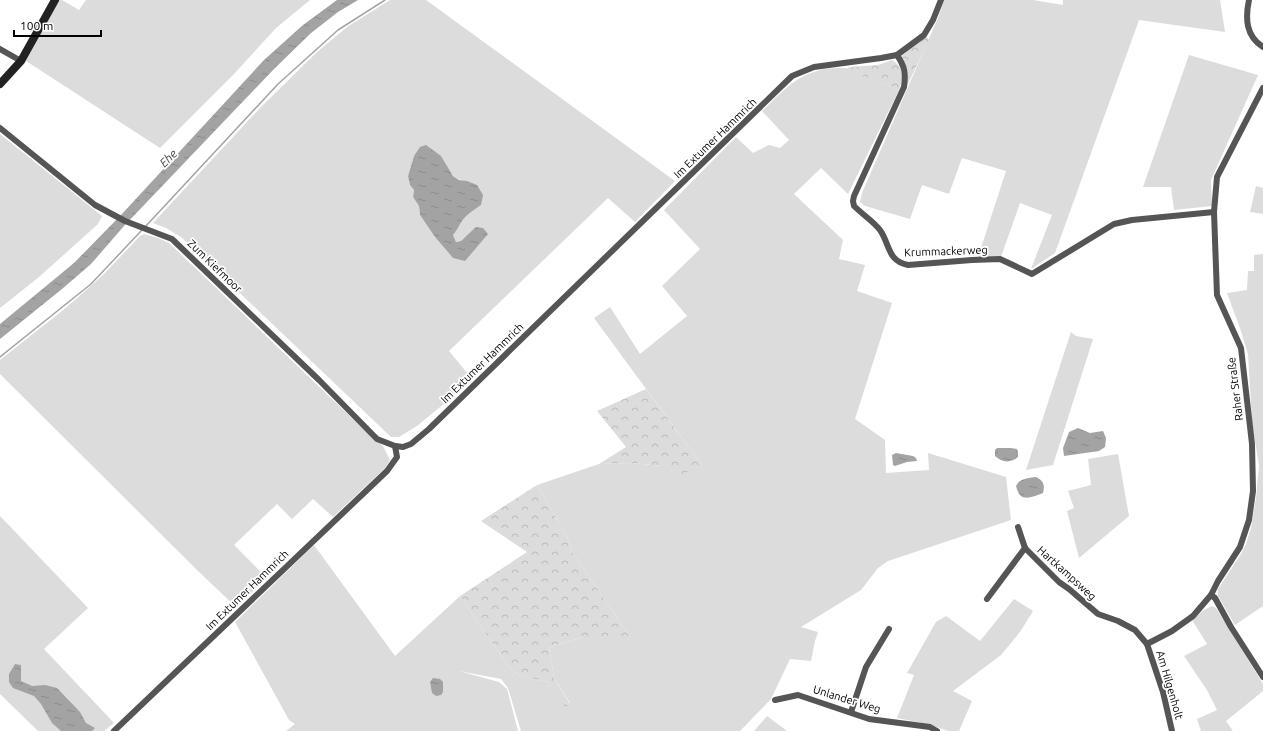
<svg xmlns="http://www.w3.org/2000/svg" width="1263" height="731" viewBox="0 0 1263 731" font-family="Ubuntu,sans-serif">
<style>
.grass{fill:#dcdcdc;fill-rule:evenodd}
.forest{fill:url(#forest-crowns)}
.water{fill:url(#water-ripples)}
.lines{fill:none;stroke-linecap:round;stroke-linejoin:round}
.stream{stroke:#a3a3a3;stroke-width:1.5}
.street{stroke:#555;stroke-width:6}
.secondary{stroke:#222;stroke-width:8}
.labels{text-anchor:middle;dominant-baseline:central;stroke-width:3.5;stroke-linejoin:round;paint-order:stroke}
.street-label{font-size:11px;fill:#000;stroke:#fff}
.water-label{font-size:12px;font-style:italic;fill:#444;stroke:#fff}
</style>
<defs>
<pattern id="forest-crowns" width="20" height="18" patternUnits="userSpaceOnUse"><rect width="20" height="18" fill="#dcdcdc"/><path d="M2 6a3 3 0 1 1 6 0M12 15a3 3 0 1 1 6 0" fill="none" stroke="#bbb"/></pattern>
<pattern id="water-ripples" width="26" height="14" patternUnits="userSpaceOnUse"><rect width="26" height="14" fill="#a3a3a3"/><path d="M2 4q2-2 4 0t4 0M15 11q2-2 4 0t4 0" fill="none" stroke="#8b8b8b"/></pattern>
</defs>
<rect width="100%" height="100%" fill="#fff"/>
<g class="grass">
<polygon points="59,0 62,0 79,10 86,0 310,0 276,28 234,74 160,148 26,61"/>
<path d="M390,0H426L675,181L635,222L608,198L449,351L473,380L417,426L399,437H391L181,237L166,228L153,223L259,109L317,52L347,27ZM414,156H441C448,168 451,180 467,181L481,205C474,210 467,214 462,221C459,226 457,230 453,235L456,242L461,241L467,236L453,258L435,237L420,215L419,206L413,197L414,190L410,185L408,176Z"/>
<polygon points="944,0 1033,0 1063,5 1063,0 1220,0 1225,32 1139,20 1055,253 1031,269 1052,215 1020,203 1001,257 978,257 1006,171 962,158 949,194 922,185 910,219 865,206 860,202 862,193 938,18"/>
<polygon points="1189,55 1258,75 1211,180 1212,206 1174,210 1171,187 1143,187"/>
<path d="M845,68L899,90L848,194L821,168L794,194L843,240L839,259L865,265L857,291L892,303L855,419L885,440L886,473L929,470L928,453L1006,477L1011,520L888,561L878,568L861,590L801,627L818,632L815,641L811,661L790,659L771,699L740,731H521L508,688L501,679L459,671L499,682L507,689L518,731H286L295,724L289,720L235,622L314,545L395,656L460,596L508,666L518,675L547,682L565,706L570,703L554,678L549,647L584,637H630L571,550L567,536L537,485L599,464L632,463L663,466L702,465L594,318L610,307L640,354L687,316L662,286L700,249L664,210L736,137L753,153L769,145L780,148L789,140L762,111C779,95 794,77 817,71C826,68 835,68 845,68Z"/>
<polygon points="0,134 102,216 98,224 39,277 0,308"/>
<polygon points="1256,186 1263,188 1263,214 1250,212"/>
<polygon points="144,234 158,238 169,243 358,424 383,446 390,460 385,468 333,517 313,499 292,519 277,504 234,545 267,578 236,607 198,571 0,374 0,360 67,307 103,275 140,236"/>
<polygon points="1263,254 1263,606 1235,625 1218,596 1218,589 1241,554 1246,544 1251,528 1256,498 1259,466 1252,422 1248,354 1240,328 1227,293 1247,290 1248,271 1254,271 1254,255"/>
<polygon points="1071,332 1076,336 1093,339 1053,465 1026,470"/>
<polygon points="1118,454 1129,516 1079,558 1067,511 1074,508 1068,491 1091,485 1088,459"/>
<polygon points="0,516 88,608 44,649 114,723 104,731 38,731 0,694"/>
<polygon points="1014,599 1033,611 1020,632 1001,655 953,691 972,701 959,731 948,731 931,725 897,718 914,675 907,673 936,622 946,616 980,641"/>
<polygon points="1212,606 1216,608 1263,684 1263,691 1226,721 1233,731 1201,731 1197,719 1217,710 1207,690 1184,656 1207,644 1192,620 1204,610"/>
<polygon points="767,716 787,731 754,731"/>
</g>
<g class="forest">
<polygon points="927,37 929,40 907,86 908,72 902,56 923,38"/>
<path d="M892,60C905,68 904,77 899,90L846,69L850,67L878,65Z"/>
<polygon points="646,389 702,465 673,479 663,466 632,463 599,464 626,447 597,411"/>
<polygon points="537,485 567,536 571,550 630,637 584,637 549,647 554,678 570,704 565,707 547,682 518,675 508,666 460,596 527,552 481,521"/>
</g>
<g class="water">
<polygon points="337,0 358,0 338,12 311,33 274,69 124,226 91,264 62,289 0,339 0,324 74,263 121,215 264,60 303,25"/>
<path d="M426,145L441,156L453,176L459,180L467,181L477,185L483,195L481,205C474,210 467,214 462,221C459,226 457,230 453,235L456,242L461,241L476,227L483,228L488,234L465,261L453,258L435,237L420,215L419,206L413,197L414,190L410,185L408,176L414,156L420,147Z"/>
<polygon points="1078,428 1090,433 1103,431 1106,438 1105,447 1099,451 1064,456 1063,448 1069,432"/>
<path d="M997,448H1011L1017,449L1018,452V457C1011,463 1002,463 995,456V450Z"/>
<polygon points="896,453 913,456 916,458 917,461 907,462 895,466 893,465 892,455"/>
<path d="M1036,477C1044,481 1045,485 1043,493C1030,498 1020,503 1016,486C1020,478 1028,478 1036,477Z"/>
<polygon points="15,664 21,665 21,681 32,686 45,685 57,688 80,712 86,723 95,728 92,731 61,731 52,723 41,704 34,696 13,688 9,682 9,674"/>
<polygon points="433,678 440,679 443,682 443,692 441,695 436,696 432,693 430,682"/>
</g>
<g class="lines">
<g class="stream">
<polyline points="145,227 278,84 338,30 385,0"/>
<polyline points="0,357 91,284 142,230"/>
</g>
<g class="street">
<path d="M1249,0C1245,19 1246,36 1263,47"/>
<polyline points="0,49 21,61"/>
<path d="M897,55C905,67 906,73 904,87L854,196L853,201L854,206C862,214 873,221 880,230C890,244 887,261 908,265L972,260L1000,259L1032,274L1114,224L1132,220L1214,212"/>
<polyline points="1263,88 1217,177 1214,212 1217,295 1241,348 1252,444 1253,491 1249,520 1240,547 1218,581 1211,595 1215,598 1231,627 1263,677"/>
<polyline points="0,128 95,205 125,221 172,239 319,380 377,439 395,446 403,447 411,444 429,429 792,76 814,67 881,58 897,55 924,35 933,20 941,0"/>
<polyline points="1018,527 1025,548 1059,582 1069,589 1098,614 1118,621 1135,630 1147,644 1163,692 1172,731"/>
<polyline points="987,599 1025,548"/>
<polyline points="1147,644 1172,631 1193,616 1211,595"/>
<polyline points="775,700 798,695 869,719 930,727 937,731"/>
<polyline points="851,712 866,667 889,629"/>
<polyline points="114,731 387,471 397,457 395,446"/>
</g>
<polyline class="secondary" points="0,84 21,61 55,0"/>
</g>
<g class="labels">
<g class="street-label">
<text transform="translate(715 138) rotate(-44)">Im Extumer Hammrich</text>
<text transform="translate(946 251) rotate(-2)">Krummackerweg</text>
<text transform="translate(215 266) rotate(44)">Zum Kiefmoor</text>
<text transform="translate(482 363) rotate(-44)">Im Extumer Hammrich</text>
<text transform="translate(1235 389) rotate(-97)">Raher Straße</text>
<text transform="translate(1067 573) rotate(42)">Hartkampsweg</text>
<text transform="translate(247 590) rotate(-44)">Im Extumer Hammrich</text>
<text transform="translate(1170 685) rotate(74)">Am Hilgenholt</text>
<text transform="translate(847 699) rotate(17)">Unlander Weg</text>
</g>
<g class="water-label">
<text transform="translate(168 158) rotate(-45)">Ehe</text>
</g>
</g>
<path d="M14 30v6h87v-6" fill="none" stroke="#000000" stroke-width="2"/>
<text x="20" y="30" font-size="12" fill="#000000" stroke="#ffffff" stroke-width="3" paint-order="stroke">100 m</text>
</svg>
